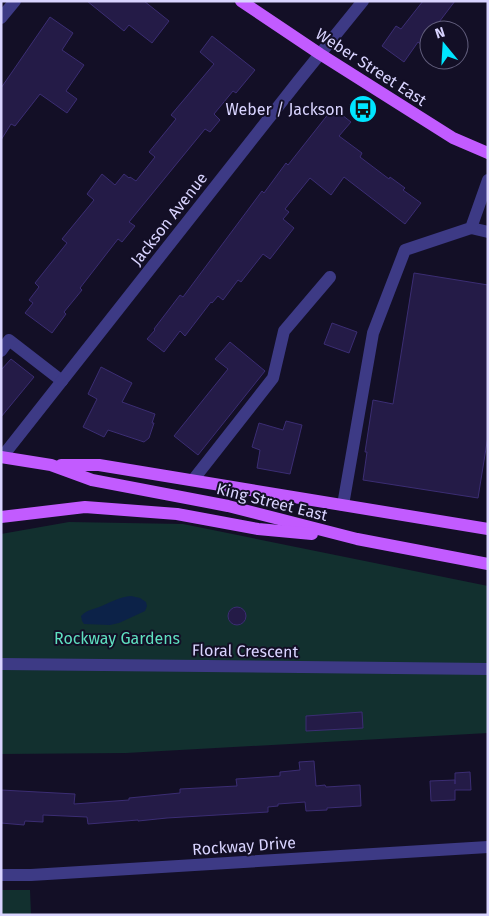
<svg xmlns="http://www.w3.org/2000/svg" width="489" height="916" viewBox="0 0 489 916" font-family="'Fira Sans',sans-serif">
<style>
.green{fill:#12302f}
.water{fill:#0c2248}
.building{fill:#241b47;stroke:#3b2d73}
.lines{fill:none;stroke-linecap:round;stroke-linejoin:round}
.minor{stroke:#3d3a85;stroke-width:12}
.major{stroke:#c25bff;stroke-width:12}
.labels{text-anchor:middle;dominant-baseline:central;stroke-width:4;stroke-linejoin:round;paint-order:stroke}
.street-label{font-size:16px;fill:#d9d4ff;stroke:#130f26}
.poi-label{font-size:16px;fill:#d9d4ff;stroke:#130f26;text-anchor:end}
.park-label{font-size:16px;fill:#5fe0c0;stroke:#130f26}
</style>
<rect width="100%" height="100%" fill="#130f26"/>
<g class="green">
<polygon points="69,522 183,524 488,586 488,733 126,753 1,754 1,534"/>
<polygon points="1,890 30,890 31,915 1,915"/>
</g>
<path class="water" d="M131,596L140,598L146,602L147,606L145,611L119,623L110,625L84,624L82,621L81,616C87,609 96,609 104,605C113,601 120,597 131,596Z"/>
<g class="building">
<polygon points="87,1 144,1 169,21 152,43 129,25 124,31"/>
<polygon points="423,1 455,1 433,30 429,30 429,51 418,42 404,62 382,46 396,26 401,29"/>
<polygon points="50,17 73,33 62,50 84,65 66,91 77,99 67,113 40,94 15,126 11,124 1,140 1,88"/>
<polygon points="212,36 255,70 236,93 233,91 214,114 220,120 210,132 205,129 129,222 135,226 122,242 118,239 80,288 82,290 64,312 66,314 52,333 25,313 33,303 29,300 39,287 35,283 67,243 62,239 94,200 87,194 102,174 115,185 124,174 129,178 130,177 136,181 155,157 149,152 176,119 171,115 214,64 200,52"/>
<polygon points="333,108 351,122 339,136 362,153 360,157 389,179 390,177 405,188 403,190 421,203 405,224 344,177 331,195 310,178 285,209 289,212 283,219 294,228 270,259 263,254 241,282 238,280 223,300 218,296 212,303 211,302 185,336 180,331 164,352 147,339 155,330 154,329 180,295 183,297 262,191 264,193 286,163 288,165"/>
<polygon points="414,273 488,285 488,436 478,498 363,480 367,452 365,452 373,400 393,404"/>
<polygon points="332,323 357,332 349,353 324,344"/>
<polygon points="230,342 265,371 198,455 174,436 228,369 215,359"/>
<polygon points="11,359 34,377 1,417 1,370"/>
<polygon points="101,367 132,383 122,402 155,414 152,423 154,423 149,438 144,442 108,430 104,437 83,427 97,399 88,394"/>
<polygon points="286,421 302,425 290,474 257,468 260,450 252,447 259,423 283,430"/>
<circle cx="237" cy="616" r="9"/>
<polygon points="362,712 363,728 306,731 306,716"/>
<polygon points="314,761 316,786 325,785 326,787 360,785 361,806 327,808 327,810 306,811 305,802 278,804 278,806 268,807 268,812 167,818 138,821 138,820 88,824 87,817 43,815 43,822 25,821 24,825 1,823 1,790 75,794 74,804 129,800 129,798 180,793 180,789 237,786 236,779 280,776 280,772 300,770 299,762"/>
<polygon points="470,772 471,790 455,790 455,800 431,801 430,781 455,780 455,784 455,773"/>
</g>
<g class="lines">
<g class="minor">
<polyline points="1,18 15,1"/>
<polyline points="471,228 488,232"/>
<polyline points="1,351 9,340 62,381"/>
<polyline points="2,457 299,80 363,1"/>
<polyline points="193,480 273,378 284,331 330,277"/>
<polyline points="343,505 373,333 405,250 471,228 488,180"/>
<polyline points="1,664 488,669"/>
<polyline points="1,875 31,875 488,847"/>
</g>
<g class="major">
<polyline points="241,1 320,54 453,138 488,153"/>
<polyline points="1,457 51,465 92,480 228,506 357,539 488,564"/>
<polyline points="61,465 99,465 488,529"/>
<polyline points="1,517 85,507 177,514 258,529 312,534"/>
</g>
</g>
<defs>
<symbol id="bus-disc" viewBox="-11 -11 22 22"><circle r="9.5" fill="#00e5ff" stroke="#130f26"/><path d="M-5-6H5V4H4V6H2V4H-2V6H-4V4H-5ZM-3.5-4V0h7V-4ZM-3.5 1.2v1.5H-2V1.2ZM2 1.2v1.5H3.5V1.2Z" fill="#111"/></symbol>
</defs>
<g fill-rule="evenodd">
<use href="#bus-disc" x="347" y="93" width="32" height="32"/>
</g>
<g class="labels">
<g class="street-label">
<text transform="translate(371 67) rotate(33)">Weber Street East</text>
<text transform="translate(169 219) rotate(-52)">Jackson Avenue</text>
<text transform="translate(272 502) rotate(14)">King Street East</text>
<text transform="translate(245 651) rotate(1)">Floral Crescent</text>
<text transform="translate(244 846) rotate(-4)">Rockway Drive</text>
</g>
<g class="poi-label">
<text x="344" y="109">Weber / Jackson</text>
</g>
<g class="park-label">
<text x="117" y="638">Rockway Gardens</text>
</g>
</g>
<rect width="489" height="916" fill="none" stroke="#d9d4ff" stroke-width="5"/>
<g transform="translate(444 45) rotate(342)"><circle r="24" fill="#130f26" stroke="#625e7d"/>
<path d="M0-4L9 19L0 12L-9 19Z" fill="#00e5ff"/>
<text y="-8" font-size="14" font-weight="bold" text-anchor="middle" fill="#d9d4ff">N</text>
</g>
</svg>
